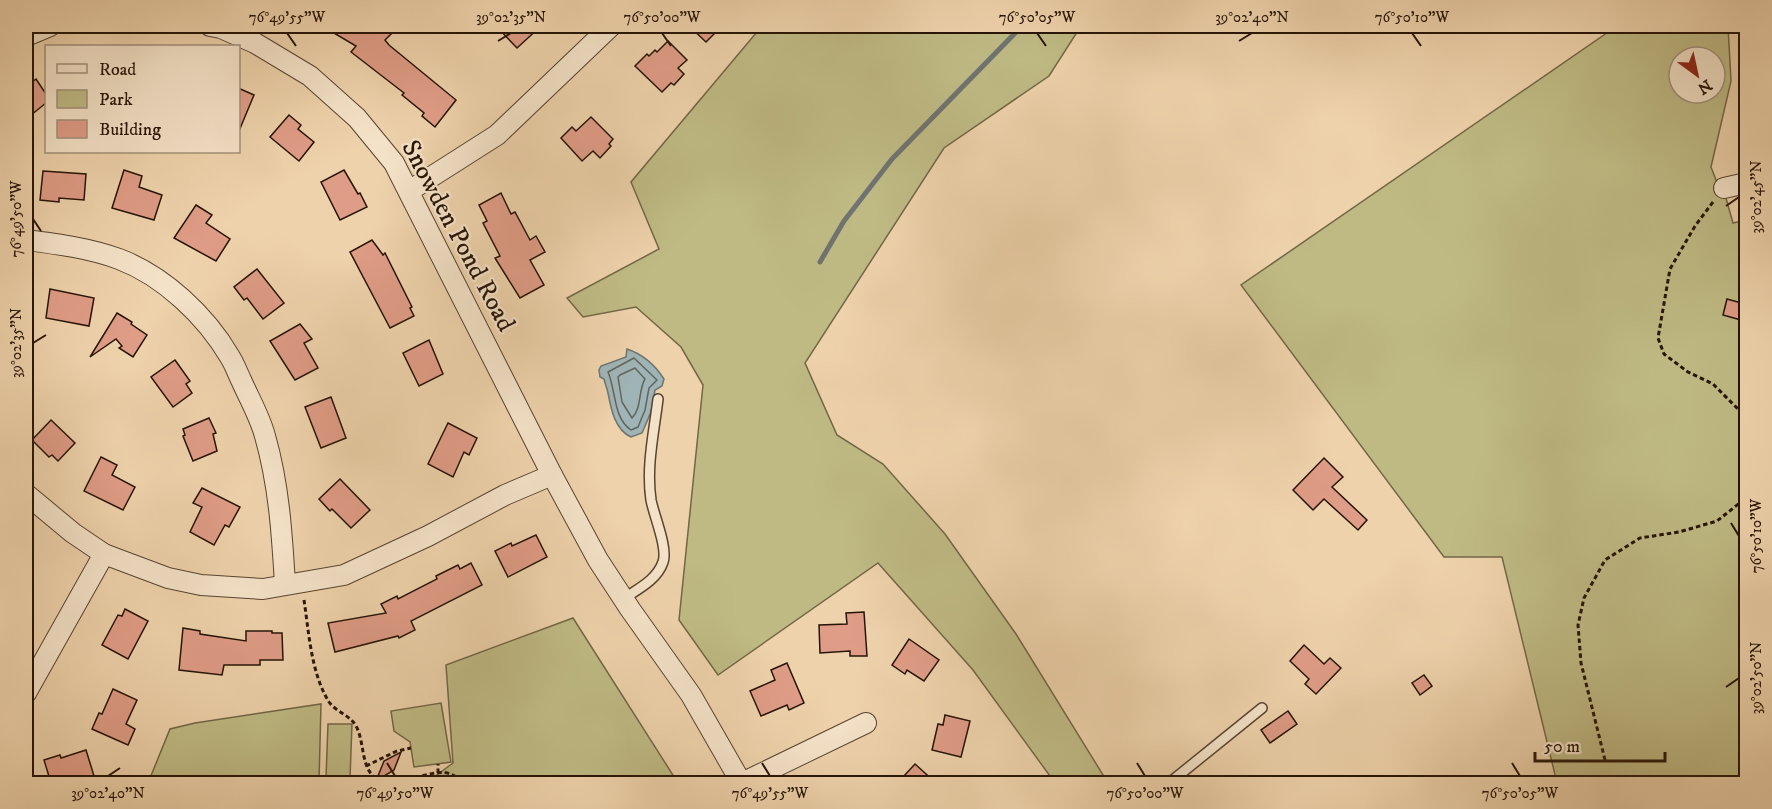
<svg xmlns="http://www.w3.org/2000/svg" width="1772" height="809" viewBox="0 0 1772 809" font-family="'IM FELL DW Pica',serif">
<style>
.green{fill:#bfba84;stroke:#726746;stroke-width:1.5;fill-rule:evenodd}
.water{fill:#9fb4b6;stroke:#6f7470;stroke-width:1.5}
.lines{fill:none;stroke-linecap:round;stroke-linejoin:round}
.shore{stroke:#62645e;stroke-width:1.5}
.stream{stroke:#6f7470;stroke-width:5}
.building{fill:#df9c86;stroke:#261407;stroke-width:1.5}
.lane-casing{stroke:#584430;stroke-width:12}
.street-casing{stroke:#584430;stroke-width:22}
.path{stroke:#261407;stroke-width:3;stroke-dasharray:4.5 3;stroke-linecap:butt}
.lane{stroke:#f4e2c8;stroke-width:9}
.street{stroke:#f4e2c8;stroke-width:20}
.ticks{fill:none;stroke:#261407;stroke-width:2}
.labels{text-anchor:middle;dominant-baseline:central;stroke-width:4.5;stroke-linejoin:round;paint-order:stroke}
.street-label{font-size:26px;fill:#261407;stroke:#f4e2c8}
.neatline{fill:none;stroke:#261407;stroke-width:2}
.ticks-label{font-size:15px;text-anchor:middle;fill:#261407}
</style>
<rect width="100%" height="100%" fill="#eed2ab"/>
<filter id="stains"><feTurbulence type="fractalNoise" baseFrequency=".00333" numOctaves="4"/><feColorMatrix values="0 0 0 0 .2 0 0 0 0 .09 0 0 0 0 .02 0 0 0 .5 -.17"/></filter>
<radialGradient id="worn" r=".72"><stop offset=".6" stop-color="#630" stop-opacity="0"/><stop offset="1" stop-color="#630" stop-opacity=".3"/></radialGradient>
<g class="green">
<polygon points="762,26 1081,26 1049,76 944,148 805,363 837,435 883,464 945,534 1016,634 1108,783 1055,783 973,670 878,563 718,675 679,620 703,385 681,347 636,307 583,317 567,298 659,249 631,182"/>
<path d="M1617,26H1728L1731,81L1711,167L1718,185L1722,184L1733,223L1746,220V783H1557L1502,557H1444L1241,285ZM1679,57H1715V93H1679Z"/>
<polygon points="573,618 678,783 426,783 453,763 446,665"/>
<polygon points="441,703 451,762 414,767 410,742 394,731 391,711"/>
<polygon points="321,704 319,781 322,783 148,783 170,729 195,723"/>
<polygon points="328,724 352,724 350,778 326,778"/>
</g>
<path class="water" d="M627,349C642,354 655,365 664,379L662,386L655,390L651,412L642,433L631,437C615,430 611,409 608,393C607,388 605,384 604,379L600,377L599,370L601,366L626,357Z"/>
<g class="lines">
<g class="shore">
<path d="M634,358L657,380L649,388L645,410L638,427L631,430C613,418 616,390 608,372Z"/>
<path d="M635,368L645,379C638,391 642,408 632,418L622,402L618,377L620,375Z"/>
</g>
<polyline class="stream" points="820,262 844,221 892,159 1022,26"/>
</g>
<g class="building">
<polygon points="322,26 381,26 391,34 385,40 389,45 456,100 435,127 422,116 424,113 402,95 404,93 351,52 356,46"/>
<polygon points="496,26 541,26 517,48"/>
<polygon points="689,26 722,26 706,42"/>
<polygon points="668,41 687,60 678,68 684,74 674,85 671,83 662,92 635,66 647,54 649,56 655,50 657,52"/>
<polygon points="36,79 46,94 46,103 26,119 26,87"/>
<polygon points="238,88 254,95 239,131 238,131"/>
<polygon points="289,115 301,125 298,129 314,142 299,161 270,137"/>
<polygon points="591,117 613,139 609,144 611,146 600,158 593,151 582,161 561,138 572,127 576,131"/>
<polygon points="124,170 142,176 139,187 162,195 154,220 112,208"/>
<polygon points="344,170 358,194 360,193 367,207 340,220 321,182"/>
<polygon points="43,171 86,174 84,200 59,198 59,202 40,200"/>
<polygon points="501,193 511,214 515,212 530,240 536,236 545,252 530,260 544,285 520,298 495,258 500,256 483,223 487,221 479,205"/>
<polygon points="196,205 212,215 206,223 230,239 216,261 174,238"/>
<polygon points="372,240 383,255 385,253 412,307 410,308 414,316 390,328 350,252"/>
<polygon points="257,269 284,303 263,319 247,298 244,300 234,287"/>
<polygon points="50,289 94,298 89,326 46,318"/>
<polygon points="1727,299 1745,304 1741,320 1723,315"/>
<polygon points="117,313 132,322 131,324 147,335 133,357 119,348 122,346 116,339 90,357"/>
<polygon points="300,324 312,339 304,343 318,368 295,380 270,341"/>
<polygon points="429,340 443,374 419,386 403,353"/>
<polygon points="175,360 190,381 186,384 192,393 173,407 151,377"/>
<polygon points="331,397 346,438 321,448 305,407"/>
<polygon points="209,418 216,433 213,434 217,451 193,461 183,436 185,435 183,429"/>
<polygon points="51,420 75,443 58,461 52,455 49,457 32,440"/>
<polygon points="448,423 477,438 469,455 464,452 453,477 428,464"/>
<polygon points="101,457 117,465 112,475 135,487 123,510 84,491"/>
<polygon points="1324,458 1343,477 1332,487 1367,520 1358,530 1324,499 1313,510 1293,490"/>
<polygon points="340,479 370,510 351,528 332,509 330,511 319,499"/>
<polygon points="202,488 240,507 229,527 225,525 214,545 190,532 202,507 193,503"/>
<polygon points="536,535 547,557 508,577 495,551 511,543 512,546"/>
<polygon points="471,563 482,585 411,621 415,630 399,638 398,636 335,652 328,623 386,613 381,604 397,596 398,599 437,579 436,576 458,565 460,569"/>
<polygon points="125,609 148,621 128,659 102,645 118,615 122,616"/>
<polygon points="864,612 867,656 850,656 850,651 820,653 819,625 847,624 846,613"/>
<polygon points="183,628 200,631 200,634 246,641 246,631 272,631 272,633 282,633 283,660 260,660 260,665 224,665 222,675 179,670"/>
<polygon points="909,639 939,660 924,681 907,670 905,674 892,665"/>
<polygon points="1304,645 1324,664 1330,658 1341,668 1316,694 1305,684 1309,679 1290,661"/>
<polygon points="787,663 804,703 789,710 787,705 761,716 750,691 775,680 771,670"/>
<polygon points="1424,675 1432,686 1420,695 1412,683"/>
<polygon points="113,689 137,700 126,724 135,729 128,745 92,729 99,713 102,714"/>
<polygon points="1288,711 1297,724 1270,743 1261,730"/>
<polygon points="945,715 970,721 961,757 932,750 938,724 943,725"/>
<polygon points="86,750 94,776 68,783 51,783 44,760 60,755 61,758"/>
<polygon points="401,752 394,770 376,781 384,761"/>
<polygon points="915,764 936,783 912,783 904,776"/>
</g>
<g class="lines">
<defs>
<g id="lane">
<path d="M623,599C638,589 657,580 663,562C668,548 654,516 651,500C646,467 654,432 658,399"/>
<polyline points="1168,784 1262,708"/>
</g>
<g id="street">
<polyline points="210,26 221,28 255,43 310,76 357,118 394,163 552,475 598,560 630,609 691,695 742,784"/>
<polyline points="26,36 50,26"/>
<polyline points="1724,188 1746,183"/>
<polyline points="409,191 497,135 611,26"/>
<path d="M26,240C57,244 89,248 119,259C164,276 206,316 230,357C235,365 238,374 242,382C250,400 260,417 265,436C279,485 282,534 285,584"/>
<polyline points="26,494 73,533 104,554 168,578 201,585 263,589 344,575 428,536 505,495 552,475"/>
<polyline points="26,693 104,554"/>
<polyline points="742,783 866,723"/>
</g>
</defs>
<use href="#lane" class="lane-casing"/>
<use href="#street" class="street-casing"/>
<g class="path">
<polyline points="1713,202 1695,226 1670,269 1658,338 1664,354 1688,372 1713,384 1746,417"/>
<path d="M304,600C309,633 311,673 329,702C336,712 350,715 356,726C366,744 359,774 383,782C386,783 392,782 396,782C411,781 438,768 450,774C456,776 461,780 466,784"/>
<polyline points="1605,760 1581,663 1578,625 1584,598 1605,560 1640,538 1679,532 1717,521 1746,498"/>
<polyline points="366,766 397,751 411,748"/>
<polyline points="438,773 438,764"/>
</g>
<use href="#lane" class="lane"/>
<use href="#street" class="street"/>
</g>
<path class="ticks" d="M287,33L296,46M662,33L671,46M1037,33L1046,46M1412,33L1421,46M498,41L511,33M1239,41L1252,33M1726,206L1739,197M33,219L41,231M33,343L46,335M1731,523L1739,536M1726,687L1739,678M387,763L395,776M762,763L770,776M1137,763L1145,776M1512,763L1520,776M108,776L120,768"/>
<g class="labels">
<g class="street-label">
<text transform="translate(458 236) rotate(62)">Snowden Pond Road</text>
</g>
</g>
<rect width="1772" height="809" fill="none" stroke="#eed2ab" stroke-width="66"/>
<rect x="45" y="45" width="195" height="108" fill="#f4e2c8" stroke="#a2907b" stroke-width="1.5"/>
<rect x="57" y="64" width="30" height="9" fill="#f4e2c8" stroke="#a2907b" stroke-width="1.5"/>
<text x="99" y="75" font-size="18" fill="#261407">Road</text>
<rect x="57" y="90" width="30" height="18" fill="#bfba84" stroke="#a2907b" stroke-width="1.5"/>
<text x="99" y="105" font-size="18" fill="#261407">Park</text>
<rect x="57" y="120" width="30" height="18" fill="#df9c86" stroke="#a2907b" stroke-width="1.5"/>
<text x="99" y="135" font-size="18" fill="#261407">Building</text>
<g transform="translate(1697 75) rotate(147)"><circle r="28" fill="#f4e2c8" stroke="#a2907b" stroke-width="1.5"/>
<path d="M0-4.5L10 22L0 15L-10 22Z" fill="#8f2418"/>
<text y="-9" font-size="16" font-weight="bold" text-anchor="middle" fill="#261407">N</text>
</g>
<path d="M1535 752v9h130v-9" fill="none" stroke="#261407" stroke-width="3"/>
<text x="1544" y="752" font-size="18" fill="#261407" stroke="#f4e2c8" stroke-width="4.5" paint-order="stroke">50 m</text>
<rect x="33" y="33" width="1706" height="743" class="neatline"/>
<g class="ticks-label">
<text x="287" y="22">76°49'55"W</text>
<text x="511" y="22">39°02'35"N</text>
<text x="662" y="22">76°50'00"W</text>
<text x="1037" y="22">76°50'05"W</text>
<text x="1252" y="22">39°02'40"N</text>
<text x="1412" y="22">76°50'10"W</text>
<text transform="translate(1756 197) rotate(-90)" y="5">39°02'45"N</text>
<text transform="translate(16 219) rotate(-90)" y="5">76°49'50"W</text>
<text transform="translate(16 343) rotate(-90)" y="5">39°02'35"N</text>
<text transform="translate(1756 536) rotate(-90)" y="5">76°50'10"W</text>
<text transform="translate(1756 678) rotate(-90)" y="5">39°02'50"N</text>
<text x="108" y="798">39°02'40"N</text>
<text x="395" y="798">76°49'50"W</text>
<text x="770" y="798">76°49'55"W</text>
<text x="1145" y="798">76°50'00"W</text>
<text x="1520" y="798">76°50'05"W</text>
</g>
<rect width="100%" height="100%" filter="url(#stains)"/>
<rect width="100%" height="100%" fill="url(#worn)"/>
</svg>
